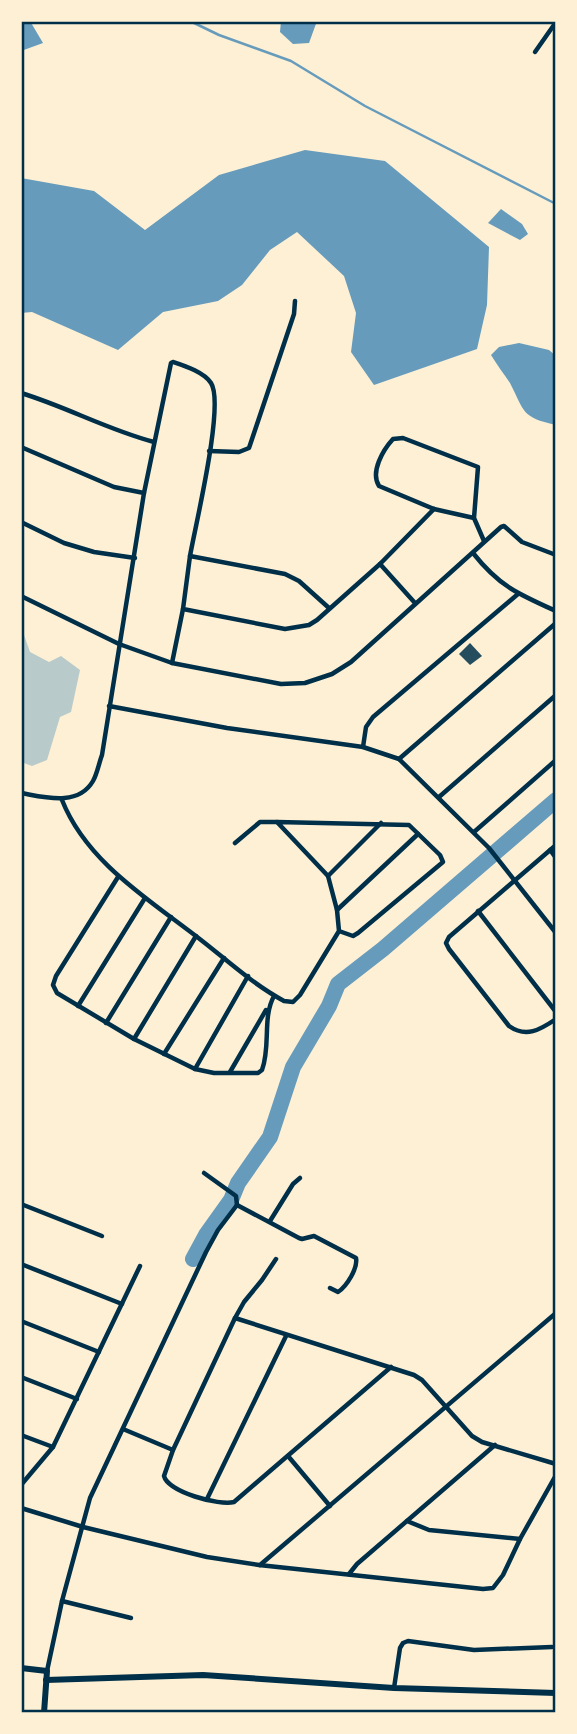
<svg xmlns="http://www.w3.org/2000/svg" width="577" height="1734" viewBox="0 0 577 1734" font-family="Quicksand,sans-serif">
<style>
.green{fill:#b9caca}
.water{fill:#669bbc}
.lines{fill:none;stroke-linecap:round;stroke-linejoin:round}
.stream{stroke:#669bbc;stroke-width:2.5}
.river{stroke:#669bbc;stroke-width:16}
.building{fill:#264d5e}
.minor{stroke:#003049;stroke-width:4.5}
.tertiary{stroke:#003049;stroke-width:6}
.neatline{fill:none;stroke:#003049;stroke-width:2.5}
</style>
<rect width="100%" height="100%" fill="#fdf0d5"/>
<polygon class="green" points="21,633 24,635 30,652 49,662 61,656 80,670 71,712 60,717 47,760 32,766 21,762"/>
<g class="water">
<polygon points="21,21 30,21 43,43 21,51"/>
<polygon points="281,21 317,21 309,43 293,44 280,32"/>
<polygon points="305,150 385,161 489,247 487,305 477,349 374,385 351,352 356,313 344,276 297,232 270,250 242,285 218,301 163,312 118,350 32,312 21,313 21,178 94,191 145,230 219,175"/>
<polygon points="501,209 522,224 528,234 520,240 488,223"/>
<path d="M519,343L549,350L556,356V425C521,417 525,412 510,383C504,374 497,365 491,355L499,347Z"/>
</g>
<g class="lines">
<polyline class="stream" points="190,21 219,35 291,61 365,106 556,204"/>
<polyline class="river" points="193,1259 206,1235 231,1200 238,1183 270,1137 293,1067 329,1006 338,984 383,949 556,800"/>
</g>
<polygon class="building" points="470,643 482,656 470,665 459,654"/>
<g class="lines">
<g class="minor">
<polyline points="535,52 556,22"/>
<path d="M21,393C67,407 108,430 154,442"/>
<polyline points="21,447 114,487 144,493"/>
<polyline points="209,451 239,452 249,448 294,314 295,301"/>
<path d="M474,518L434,509L379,486C370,472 383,450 393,439L403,438L478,467L474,518L484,541"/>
<polyline points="21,522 64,543 94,552 135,558"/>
<path d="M473,553C499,586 518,594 556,611"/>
<polyline points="380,564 415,603"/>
<polyline points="21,596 119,644 172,663 281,684 305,683 332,674 351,662 501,527 504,526 522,542 556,555"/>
<polyline points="329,608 299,581 285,574 190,556 183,609 285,629 309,625 317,620 380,564 434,509"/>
<polyline points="172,663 183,609"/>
<polyline points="109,706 227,728 363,747 399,759 489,848 556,933"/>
<polyline points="363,747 366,727 373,717 518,594"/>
<polyline points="399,759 556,623"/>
<path d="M21,793C44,797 78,807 93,781C97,774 99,763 102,755L144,493L171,363L173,362C185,366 204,372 211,383C225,404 195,527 190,556"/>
<polyline points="439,797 556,695"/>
<path d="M62,800C87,863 150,900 201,940C228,961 254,985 284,1001L293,1002L300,995L339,931L337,910L328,876L277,822L409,825L440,855L443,862L358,933L353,936L339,931"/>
<polyline points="474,832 556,760"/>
<polyline points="235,843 260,822 277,822"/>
<path d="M556,845L449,937L446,943L449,949L509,1026C526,1038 540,1030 556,1019"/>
<polyline points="550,850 556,858"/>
<polyline points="328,876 381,823"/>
<path d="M118,877L56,976L53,985L57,993L134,1039L195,1069L214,1073H258L262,1070C271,1046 262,1018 274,996"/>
<polyline points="337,910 418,834"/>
<polyline points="478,911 556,1012"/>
<polyline points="78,1006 145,898"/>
<polyline points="106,1023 171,917"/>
<polyline points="134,1039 196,936"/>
<polyline points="164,1054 224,958"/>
<polyline points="195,1069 248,976"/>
<polyline points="230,1072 266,1010"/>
<polyline points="204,1173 236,1196 237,1205"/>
<polyline points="21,1204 102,1236"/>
<path d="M237,1205L299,1238L302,1239L314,1236L356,1258C358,1268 347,1286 338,1292L330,1288"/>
<polyline points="270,1221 293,1184 300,1178"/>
<path d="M276,1259L262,1280L244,1302L235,1318L173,1450L164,1476C168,1492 219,1506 234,1502L391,1367"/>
<polyline points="21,1264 122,1304"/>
<polyline points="235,1318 414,1375 422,1380 472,1436 482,1442 556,1464"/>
<polyline points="21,1321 99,1352"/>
<polyline points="21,1377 77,1399"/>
<polyline points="123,1429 173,1450"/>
<polyline points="21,1435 53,1447"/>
<polyline points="288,1456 330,1506"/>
<polyline points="21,1485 53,1447 140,1266"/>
<polyline points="207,1499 286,1336"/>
<polyline points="21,1508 83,1527 207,1557 259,1565 483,1589 493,1588 503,1575 520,1539 556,1475"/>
<polyline points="407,1521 429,1530 520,1539"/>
<polyline points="260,1565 556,1313"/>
<polyline points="349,1574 357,1564 495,1445"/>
<polyline points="62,1601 131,1618"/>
<polyline points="47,1671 62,1601 90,1498 206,1252 218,1230 237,1205"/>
<polyline points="394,1688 400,1648 403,1643 408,1641 474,1650 552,1647"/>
</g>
<g class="tertiary">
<polyline points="21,1668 47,1671 44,1713"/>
<polyline points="46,1680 203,1675 394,1688 556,1693"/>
</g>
</g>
<rect width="577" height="1734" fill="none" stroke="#fdf0d5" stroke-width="46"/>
<rect x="23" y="23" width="531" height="1688" class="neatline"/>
</svg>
